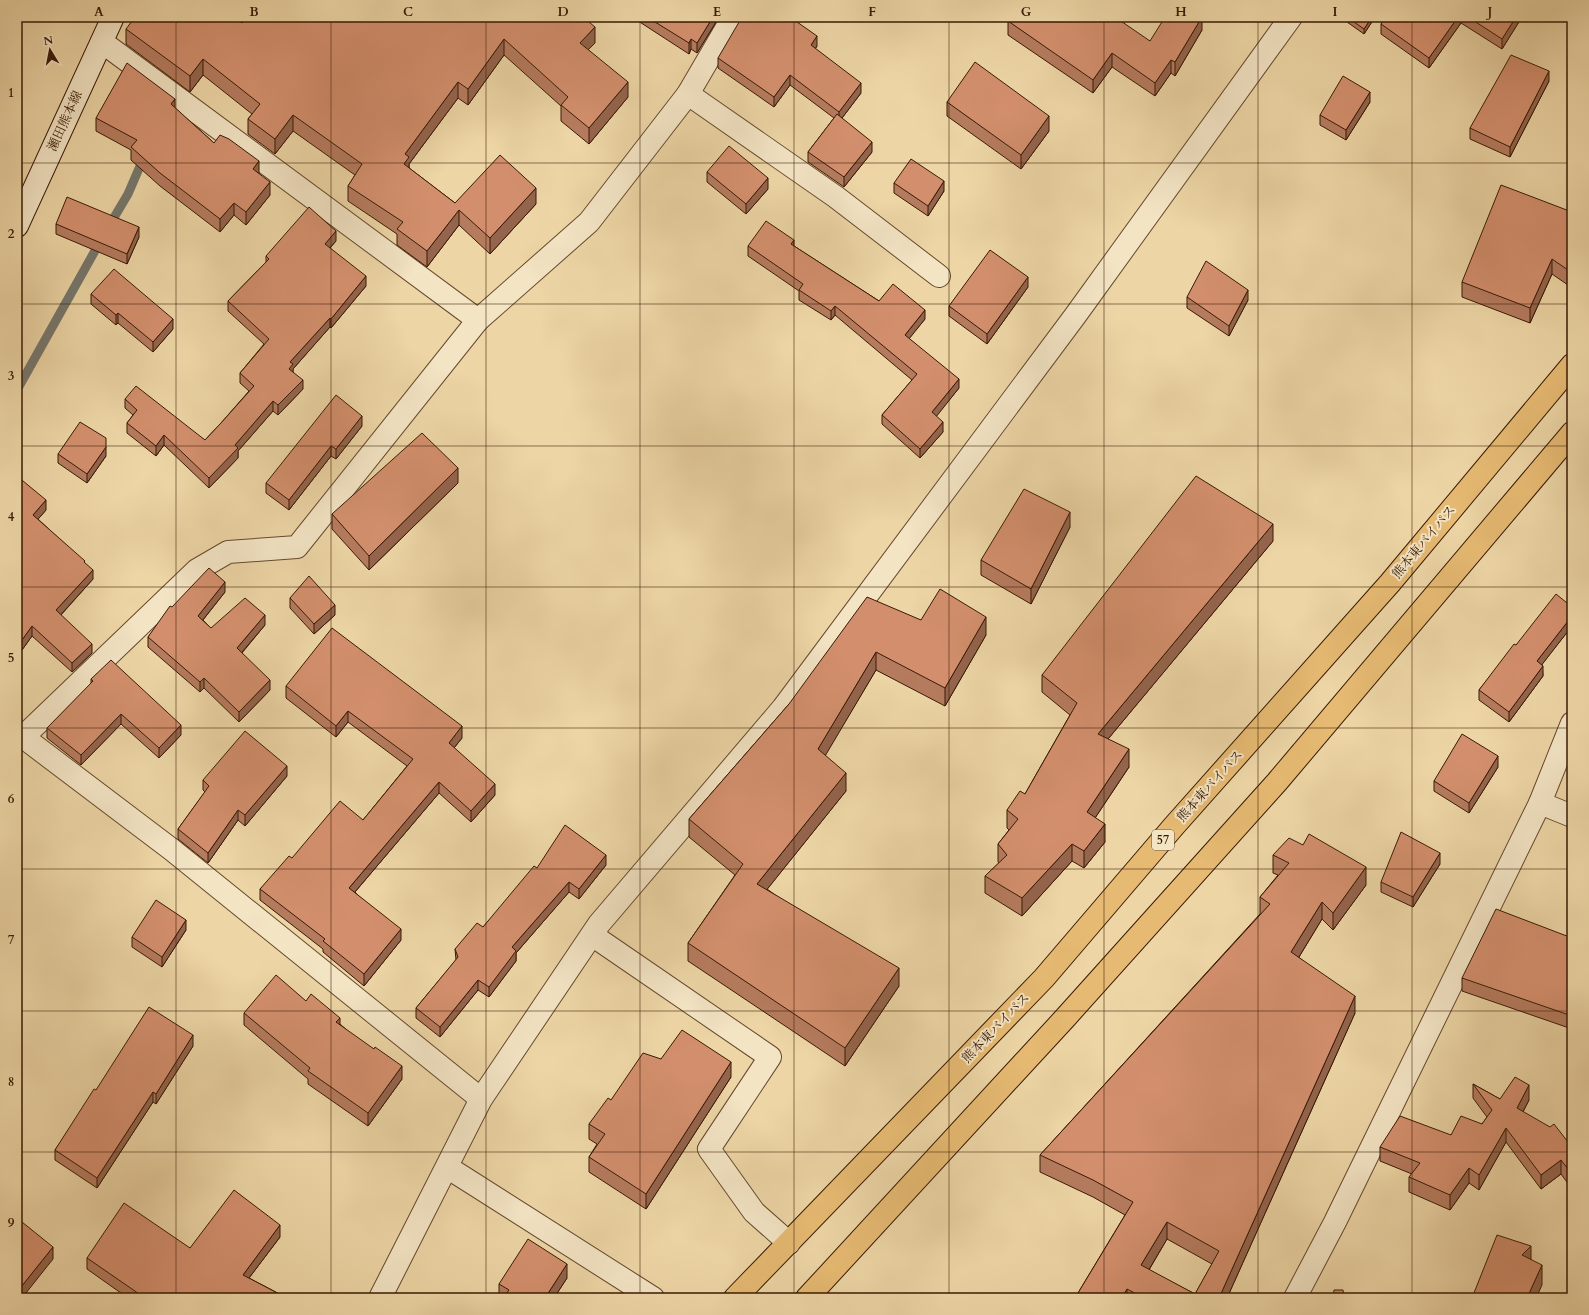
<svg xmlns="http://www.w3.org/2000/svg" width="1589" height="1315" viewBox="0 0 1589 1315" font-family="Cardo,'Noto Serif JP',serif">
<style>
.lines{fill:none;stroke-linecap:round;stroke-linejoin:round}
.stream{stroke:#76776d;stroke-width:9}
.street-casing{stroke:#65492d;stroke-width:24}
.secondary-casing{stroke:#381a05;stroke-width:24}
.highway-casing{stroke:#381a05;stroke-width:24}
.street{stroke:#f3e4c4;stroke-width:22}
.secondary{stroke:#f3e4c4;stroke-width:22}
.highway{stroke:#e6ba72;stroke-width:22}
.wall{fill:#b57b5e;stroke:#381a05;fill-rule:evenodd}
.shaded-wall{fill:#94644c;stroke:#381a05}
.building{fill:#d38f6d;stroke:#381a05;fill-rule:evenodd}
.grid{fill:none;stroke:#381a05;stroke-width:1;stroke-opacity:0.55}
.labels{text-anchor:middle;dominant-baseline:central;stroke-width:4;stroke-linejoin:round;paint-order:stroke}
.shield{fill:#f3e4c4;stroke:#70573e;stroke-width:1}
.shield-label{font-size:12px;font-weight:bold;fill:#381a05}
.street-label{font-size:13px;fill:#381a05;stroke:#f3e4c4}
.neatline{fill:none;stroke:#381a05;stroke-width:1.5}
.grid-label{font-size:13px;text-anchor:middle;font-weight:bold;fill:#381a05}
</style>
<rect width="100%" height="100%" fill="#edd5a5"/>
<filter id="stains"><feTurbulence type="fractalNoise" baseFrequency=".005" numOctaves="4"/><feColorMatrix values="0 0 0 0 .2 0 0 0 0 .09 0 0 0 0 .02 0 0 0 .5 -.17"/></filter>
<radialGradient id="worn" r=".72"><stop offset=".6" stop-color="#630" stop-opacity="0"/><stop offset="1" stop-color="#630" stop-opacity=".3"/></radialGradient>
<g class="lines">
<g class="stream">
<polyline points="109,226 128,194 144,157"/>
<polyline points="17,390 101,240"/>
</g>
<defs>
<g id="street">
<polyline points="102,42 478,320"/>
<polyline points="688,94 836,197 939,276"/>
<polyline points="17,735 23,737 171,849 481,1099"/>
<polyline points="23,737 197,570 228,552 297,547 478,320 589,222 688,94 733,17"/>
<polyline points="1540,803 1572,816"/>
<polyline points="592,935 770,1057 709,1149 754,1212 789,1243"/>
<polyline points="447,1167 653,1298"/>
<polyline points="380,1298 481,1099 599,924 783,708 1075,316 1291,17"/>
<polyline points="1295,1298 1335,1222 1540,803 1572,723"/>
</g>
<polyline id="secondary" points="17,226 113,17"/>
<g id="highway">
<polyline points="735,1298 1044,978 1174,826 1390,583 1572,365"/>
<polyline points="807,1298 1066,1017 1277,782 1572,433"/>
</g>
</defs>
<use href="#street" class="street-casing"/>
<use href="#secondary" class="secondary-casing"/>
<use href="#highway" class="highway-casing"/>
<use href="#street" class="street"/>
<use href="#secondary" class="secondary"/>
<use href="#highway" class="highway"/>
</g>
<g class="wall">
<polygon points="632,17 719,17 697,53 691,49 689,54"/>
<polygon points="1340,17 1375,17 1364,34"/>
<polygon points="1386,17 1522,17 1502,49 1461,23 1429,68 1381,34 1381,24"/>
<polygon points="1008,21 1150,41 1202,30 1175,76 1171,73 1155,96 1112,67 1093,93 1008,35"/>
<polygon points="242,23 595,43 588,49 628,97 589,144 561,121 561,106 504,55 468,105 458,98 409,164 409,168 455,203 536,204 490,254 459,225 427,267 397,245 397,234 348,201 348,186 355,175 293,131 275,154 248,134 248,119 252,114 203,75 190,92 126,44 126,29"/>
<polygon points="817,46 815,49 861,93 842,118 872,152 844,187 808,162 808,152 834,118 790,85 774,107 718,68 718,58"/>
<polygon points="1549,81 1510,157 1470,139 1470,128"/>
<polygon points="947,102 1049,131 1021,169 947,116"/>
<polygon points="1370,102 1346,140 1320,125 1320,115"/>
<polygon points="175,108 214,143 259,174 270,195 246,225 234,215 220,232 160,186 131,160 131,150 96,131 96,118"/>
<polygon points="1572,133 1572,156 1569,155 1569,141"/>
<polygon points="707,172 768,189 746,214 707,182"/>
<polygon points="894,183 944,191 928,216 894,193"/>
<polygon points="1572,212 1568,285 1552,274 1530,323 1462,297 1462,282"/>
<polygon points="56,224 139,237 127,264 56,234"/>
<polygon points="336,241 330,248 366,286 331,328 330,327 293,369 293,372 303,389 278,415 273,411 238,451 238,458 209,488 164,445 156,456 127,433 127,423 133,415 125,408 125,399 205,440 221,423 249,391 240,383 240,373 264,344 228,311 228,301 266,262 266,256"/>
<polygon points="748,246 794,246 879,301 925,319 909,338 959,388 936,416 943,432 920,458 882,424 882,415 912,380 835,315 831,320 799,300 799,291 748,256"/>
<polygon points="1028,287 987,344 949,316 949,306"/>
<polygon points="91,294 173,329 153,352 118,323 116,325 91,304"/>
<polygon points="1187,297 1248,300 1229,336 1187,308"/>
<polygon points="362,426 336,459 331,456 289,510 266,493 266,483"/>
<polygon points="58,454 106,456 87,483 58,463"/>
<polygon points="17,476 46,510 38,519 85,563 93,579 61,615 92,653 72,672 32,636 17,657"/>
<polygon points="458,483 369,570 332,529 332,514"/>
<polygon points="1070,527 1031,604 981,575 981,560"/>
<polygon points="1273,541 1108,739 1129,767 1095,818 1105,842 1084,868 1072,861 1022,916 985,893 985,876 999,863 998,862 998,844 1009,830 1007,828 1007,810 1025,794 1070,715 1042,692 1042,675"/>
<polygon points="225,592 203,620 211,628 265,625 242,653 270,690 239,722 204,688 200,692 148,647 148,637 172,607"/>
<polygon points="290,598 335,615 314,634 290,608"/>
<polygon points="1572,607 1572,626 1542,664 1543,676 1509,722 1479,700 1479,690 1516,645"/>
<polygon points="921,620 986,635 945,706 876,670 825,755 846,791 767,889 899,986 845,1066 688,961 688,943 735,875 689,837 689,819 789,704"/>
<polygon points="91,679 181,735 159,758 121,724 81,765 47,738 47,728 91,684"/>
<polygon points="286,686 462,738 454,748 495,795 471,822 439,793 355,892 401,940 364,986 323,952 323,949 260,900 260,889 292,858 363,820 407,766 348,722 336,737 286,698"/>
<polygon points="1498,767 1469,813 1434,791 1434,781"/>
<polygon points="287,776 245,826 238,820 208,863 178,839 178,829 205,792 203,790 203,780"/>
<path d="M1273,855L1366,885L1333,930L1322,919L1299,957L1355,1013L1227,1298H1075L1125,1215L1093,1197L1040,1172V1155L1260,914V897L1278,875L1273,873ZM1167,1239L1212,1264L1195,1294L1149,1270Z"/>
<polygon points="1440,864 1413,907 1381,892 1381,882"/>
<polygon points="606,865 579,899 569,892 516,953 516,961 489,997 478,990 440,1037 416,1018 416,1008 456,960 455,949 483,927 537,868"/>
<polygon points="186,930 162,967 132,947 132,937"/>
<polygon points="1572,938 1572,1029 1462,991 1462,978"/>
<polygon points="306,1001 340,1024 402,1079 368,1126 308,1084 308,1079 244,1025 244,1013"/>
<polygon points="193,1046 156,1104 153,1102 97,1188 55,1160 55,1150 96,1090"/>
<polygon points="661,1059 731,1077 646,1209 589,1172 589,1157 597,1144 589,1139 589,1124 611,1100"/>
<polygon points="1473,1084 1500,1099 1529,1100 1523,1112 1568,1142 1572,1139 1572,1189 1561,1174 1541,1189 1506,1142 1479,1190 1469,1183 1450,1210 1409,1192 1409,1177 1412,1174 1380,1161 1380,1147 1451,1135 1482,1124 1487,1117 1473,1098"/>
<polygon points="280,1237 249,1278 287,1298 128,1298 87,1269 87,1258 190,1248"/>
<polygon points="567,1278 554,1298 500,1298 499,1297 499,1284"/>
</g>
<g class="shaded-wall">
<polygon points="713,17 719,17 697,53 697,43"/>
<polygon points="1202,17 1202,30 1175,76 1175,62"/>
<polygon points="1372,17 1375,17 1364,34 1364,29"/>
<polygon points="1458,17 1461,17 1461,23 1429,68 1429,58"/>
<polygon points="1516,17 1522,17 1502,49 1502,39"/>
<polygon points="595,27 595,43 580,58 580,43"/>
<polygon points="817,36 817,46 811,55 811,45"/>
<polygon points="504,39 504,55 468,105 468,89"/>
<polygon points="691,39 691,49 689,54 689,43"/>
<polygon points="1112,53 1112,67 1093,93 1093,80"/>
<polygon points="203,59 203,75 190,92 190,76"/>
<polygon points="1171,60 1171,73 1155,96 1155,83"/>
<polygon points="1549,71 1549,81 1510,157 1510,147"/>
<polygon points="790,75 790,85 774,107 774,97"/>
<polygon points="458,82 458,98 409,164 409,172 404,164 405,154"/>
<polygon points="628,82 628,97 589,144 589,128"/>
<polygon points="861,83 861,93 839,122 839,112"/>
<polygon points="1370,92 1370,102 1346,140 1346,130"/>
<polygon points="175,99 175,112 171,104"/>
<polygon points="293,115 293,131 275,154 275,139"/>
<polygon points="1049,116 1049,131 1021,169 1021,155"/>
<polygon points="872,142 872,152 844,187 844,177"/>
<polygon points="259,161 259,174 253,182 253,169"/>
<polygon points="768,178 768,189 746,214 746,204"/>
<polygon points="944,181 944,191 928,216 928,206"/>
<polygon points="270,182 270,195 246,225 246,212"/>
<polygon points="536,188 536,204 490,254 490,238"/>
<polygon points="234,203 234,215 220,232 220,219"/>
<polygon points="459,210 459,225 427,267 427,251"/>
<polygon points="139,227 139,237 127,264 127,254"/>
<polygon points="336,231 336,241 325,253 325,244"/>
<polygon points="794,240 794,249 791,244"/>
<polygon points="1552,259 1552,274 1530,323 1530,308"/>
<polygon points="1572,267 1572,282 1568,285 1568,270"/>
<polygon points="366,276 366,286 331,328 331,319"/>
<polygon points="1028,277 1028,287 987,344 987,334"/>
<polygon points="1248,290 1248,300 1229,336 1229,326"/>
<polygon points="835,306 835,315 831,320 831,311"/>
<polygon points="925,310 925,319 905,344 905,335"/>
<polygon points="118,313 118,323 116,325 116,315"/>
<polygon points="330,318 330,327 293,369 293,374 289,369 290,362"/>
<polygon points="173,319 173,329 153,352 153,342"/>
<polygon points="959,379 959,388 932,422 932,412"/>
<polygon points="303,380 303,389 278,415 278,405"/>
<polygon points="273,401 273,411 238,451 238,458 209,488 209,478 235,445"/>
<polygon points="362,416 362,426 336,459 336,449"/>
<polygon points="943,422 943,432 920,458 920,449"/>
<polygon points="164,435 164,445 156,456 156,446"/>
<polygon points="331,446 331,456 289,510 289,500"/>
<polygon points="106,447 106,456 87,483 87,474"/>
<polygon points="458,468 458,483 369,570 369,556"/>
<polygon points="46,500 46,510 33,525 33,515"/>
<polygon points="1070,512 1070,527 1031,604 1031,589"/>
<polygon points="1273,524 1273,541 1098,751 1098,734"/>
<polygon points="93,570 93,579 56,620 56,610"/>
<polygon points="225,582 225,592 198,626 198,616"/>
<polygon points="335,605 335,615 314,634 314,624"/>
<polygon points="265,615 265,625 237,658 237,648"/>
<polygon points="1572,616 1572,626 1537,671 1537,661"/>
<polygon points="986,617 986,635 945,706 945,688"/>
<polygon points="32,626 32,636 17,657 17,647"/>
<polygon points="92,644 92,653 72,672 72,663"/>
<polygon points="876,652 876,670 818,768 818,749"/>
<polygon points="1543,666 1543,676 1509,722 1509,712"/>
<polygon points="204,678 204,688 200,692 200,682"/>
<polygon points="270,680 270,690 239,722 239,712"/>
<polygon points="348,711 348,722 336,737 336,726"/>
<polygon points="121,714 121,724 81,765 81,755"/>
<polygon points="181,725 181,735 159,758 159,748"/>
<polygon points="462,726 462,738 449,754 449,743"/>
<polygon points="1129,749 1129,767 1087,830 1087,812"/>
<polygon points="1498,756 1498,767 1469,813 1469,803"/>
<polygon points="287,766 287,776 245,826 245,815"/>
<polygon points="846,773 846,791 757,902 757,884"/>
<polygon points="439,782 439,793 349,899 349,888"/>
<polygon points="495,784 495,795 471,822 471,811"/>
<polygon points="238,810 238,820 208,863 208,853"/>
<polygon points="1105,824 1105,842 1084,868 1084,851"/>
<polygon points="1072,844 1072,861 1022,916 1022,898"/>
<polygon points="1440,853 1440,864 1413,907 1413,897"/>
<polygon points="606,855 606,865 579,899 579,889"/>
<polygon points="1366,867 1366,885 1333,930 1333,913"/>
<polygon points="569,882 569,892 516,953 516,961 489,997 489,987 512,947"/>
<polygon points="1322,902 1322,919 1291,970 1291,952"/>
<polygon points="186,920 186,930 162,967 162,957"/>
<polygon points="401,929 401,940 364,986 364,974"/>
<polygon points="899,968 899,986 845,1066 845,1048"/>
<polygon points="478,980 478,990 440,1037 440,1027"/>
<polygon points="1355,996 1355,1013 1227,1298 1219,1298"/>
<polygon points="340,1018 340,1031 336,1022"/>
<polygon points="193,1035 193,1046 156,1104 156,1094"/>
<polygon points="731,1062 731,1077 646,1209 646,1194"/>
<polygon points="402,1066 402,1079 368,1126 368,1113"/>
<polygon points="1529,1085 1529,1100 1517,1123 1517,1108"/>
<polygon points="153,1092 153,1102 97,1188 97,1178"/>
<polygon points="1506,1128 1506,1142 1479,1190 1479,1175"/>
<polygon points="1561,1160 1561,1174 1541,1189 1541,1175"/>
<polygon points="1469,1168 1469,1183 1450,1210 1450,1195"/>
<polygon points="1167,1222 1167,1239 1141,1283 1141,1265"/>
<polygon points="280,1225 280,1237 243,1286 243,1275"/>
<polygon points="1531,1246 1531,1266 1522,1255"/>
<polygon points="53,1247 53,1259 22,1298 17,1298 17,1292"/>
<polygon points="567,1264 567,1278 554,1298 545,1298"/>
<polygon points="1542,1265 1542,1285 1536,1298 1527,1298"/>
<polygon points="1127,1289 1127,1298 1122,1298"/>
</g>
<g class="building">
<polygon points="135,17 235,17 242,23 247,17 583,17 595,27 580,43 628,82 589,128 561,105 568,97 504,39 468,89 458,82 405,154 409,157 404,164 455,203 500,155 536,188 490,238 459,210 427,251 397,229 403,222 348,186 362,164 293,115 275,139 248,119 260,104 203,59 190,76 126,29"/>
<polygon points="647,17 713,17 697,43 691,39 689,43"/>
<polygon points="742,17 790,17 817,36 811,45 861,83 839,112 790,75 774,97 718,58"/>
<polygon points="1011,17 1115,17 1150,41 1165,17 1202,17 1175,62 1171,60 1155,83 1112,53 1093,80 1008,21"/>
<polygon points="1347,17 1372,17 1364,29"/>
<polygon points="1386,17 1458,17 1429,58 1381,24"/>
<polygon points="1468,17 1516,17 1502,39"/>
<polygon points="1511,55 1549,71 1510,147 1470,128"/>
<polygon points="975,62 1049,116 1021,155 947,102"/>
<polygon points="127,63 175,99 171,104 214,143 220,135 229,139 259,161 253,169 270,182 246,212 234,203 220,219 160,173 131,147 137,140 96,118"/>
<polygon points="1343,76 1370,92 1346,130 1320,115"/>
<polygon points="837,114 872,142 844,177 808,152"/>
<polygon points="1572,133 1572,143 1569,141"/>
<polygon points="729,146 768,178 746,204 707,172"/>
<polygon points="911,159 944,181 928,206 894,183"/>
<polygon points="1501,185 1572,212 1572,267 1568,270 1552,259 1530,308 1462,282"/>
<polygon points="67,197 139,227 127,254 56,224"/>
<polygon points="309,207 336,231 325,244 366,276 331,319 330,318 290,362 293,364 289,369 303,380 278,405 273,401 235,445 238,448 209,478 164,435 156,446 127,423 137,410 125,399 136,386 205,440 221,423 254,386 240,373 269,339 228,301 269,259 266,256"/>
<polygon points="766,221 794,240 791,244 879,301 893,284 925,310 905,335 959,379 932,412 943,422 920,449 882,415 917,374 835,306 831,311 799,290 803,284 748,246"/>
<polygon points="990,250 1028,277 987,334 949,306"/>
<polygon points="1206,261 1248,290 1229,326 1187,297"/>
<polygon points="114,269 173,319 153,342 118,313 116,315 91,294"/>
<polygon points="336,395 362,416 336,449 331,446 289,500 266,483"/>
<polygon points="80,422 106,438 106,447 87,474 58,454"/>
<polygon points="422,433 458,468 369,556 332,514"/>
<polygon points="17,476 46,500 33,515 85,561 84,562 93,570 56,610 92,644 72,663 32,626 17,647"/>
<polygon points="1196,476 1273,524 1098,734 1129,749 1087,812 1105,824 1084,851 1072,844 1022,898 985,876 1007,855 998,844 1018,819 1007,810 1020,791 1025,794 1077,703 1042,675"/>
<polygon points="1024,489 1070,512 1031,589 981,560"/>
<polygon points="209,568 225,582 198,616 211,628 245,598 265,615 237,648 270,680 239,712 204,678 200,682 148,637 170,606 172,607"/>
<polygon points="309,576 335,605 314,624 290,598"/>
<polygon points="940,589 986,617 945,688 876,652 818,749 846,773 757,884 899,968 845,1048 688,943 743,864 689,819 789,704 867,597 921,620"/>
<polygon points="1556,594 1572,607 1572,616 1537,661 1543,666 1509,712 1479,690 1514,644 1516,645"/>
<polygon points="332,628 462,726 449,743 495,784 471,811 439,782 349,888 401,929 364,974 323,941 325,939 260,889 289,856 292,858 340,801 363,820 413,759 348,711 336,726 286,686"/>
<polygon points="111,660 181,725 159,748 121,714 81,755 47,728 93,681 91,679"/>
<polygon points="245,731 287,766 245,815 238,810 208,853 178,829 209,786 203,780"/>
<polygon points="1462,734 1498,756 1469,803 1434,781"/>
<polygon points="565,825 606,855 579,889 569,882 512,947 516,951 489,987 478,980 440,1027 416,1008 458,957 455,949 477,923 483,927 534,866 537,868"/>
<polygon points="1401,832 1440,853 1413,897 1381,882"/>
<path d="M1309,834L1366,867L1333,913L1322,902L1291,952L1355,996L1219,1298H1144L1127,1289L1122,1298H1075L1133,1202L1093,1180L1040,1155L1270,904L1260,897L1289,863L1273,855L1289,838L1303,845ZM1167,1222L1219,1251L1195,1294L1141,1265Z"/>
<polygon points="156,900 186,920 162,957 132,937"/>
<polygon points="1496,909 1572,938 1572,1016 1462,978"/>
<polygon points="276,975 306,1001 311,994 340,1018 336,1022 374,1049 375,1047 402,1066 368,1113 308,1071 310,1068 244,1013"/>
<polygon points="149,1007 193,1035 156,1094 153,1092 97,1178 55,1150 94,1089 96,1090"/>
<polygon points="682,1030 731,1062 646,1194 589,1157 605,1134 589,1124 608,1098 611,1100 643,1053 661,1059"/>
<polygon points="1515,1077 1529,1085 1517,1108 1550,1127 1554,1124 1568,1142 1572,1139 1572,1174 1561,1160 1541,1175 1506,1128 1479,1175 1469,1168 1450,1195 1409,1177 1420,1163 1380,1147 1400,1116 1451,1135 1461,1116 1482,1124 1492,1110 1473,1084 1500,1099"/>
<polygon points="234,1190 280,1225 243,1275 287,1298 145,1298 87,1258 124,1203 190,1248"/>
<polygon points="17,1218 53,1247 17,1292"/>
<polygon points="1497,1235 1531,1246 1522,1255 1542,1265 1527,1298 1472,1298"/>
<polygon points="528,1239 567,1264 545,1298 503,1298 509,1290 499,1284"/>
<polygon points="1334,1290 1343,1290 1344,1298 1333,1298"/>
</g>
<path class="grid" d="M176,17V1298M331,17V1298M486,17V1298M640,17V1298M794,17V1298M949,17V1298M1104,17V1298M1258,17V1298M1412,17V1298M17,163H1572M17,304H1572M17,446H1572M17,587H1572M17,728H1572M17,869H1572M17,1011H1572M17,1152H1572"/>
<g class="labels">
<rect class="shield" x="1152" y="830" width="22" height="20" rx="3"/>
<g class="shield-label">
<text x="1163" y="840">57</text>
</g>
<g class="street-label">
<text transform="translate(65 121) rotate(-65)">瀬田熊本線</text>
<text transform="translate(1424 542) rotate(-50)">熊本東バイパス</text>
<text transform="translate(1210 786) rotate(-48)">熊本東バイパス</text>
<text transform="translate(996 1028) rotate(-46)">熊本東バイパス</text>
</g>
</g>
<rect width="1589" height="1315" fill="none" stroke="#edd5a5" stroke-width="44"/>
<g transform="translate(50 50) rotate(350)" stroke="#f3e4c4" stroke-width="3" paint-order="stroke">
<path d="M0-3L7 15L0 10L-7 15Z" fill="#381a05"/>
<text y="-6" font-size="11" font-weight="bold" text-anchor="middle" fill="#381a05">N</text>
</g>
<rect x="22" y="22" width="1545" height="1271" class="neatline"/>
<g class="grid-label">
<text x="99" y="16">A</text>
<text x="254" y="16">B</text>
<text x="408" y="16">C</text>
<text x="563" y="16">D</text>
<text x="717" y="16">E</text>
<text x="872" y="16">F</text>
<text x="1026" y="16">G</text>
<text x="1181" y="16">H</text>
<text x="1335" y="16">I</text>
<text x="1490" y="16">J</text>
<text x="11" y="97">1</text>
<text x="11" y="238">2</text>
<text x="11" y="380">3</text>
<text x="11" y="521">4</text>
<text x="11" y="662">5</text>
<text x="11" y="803">6</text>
<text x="11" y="944">7</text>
<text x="11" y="1086">8</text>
<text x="11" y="1227">9</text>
</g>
<rect width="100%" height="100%" filter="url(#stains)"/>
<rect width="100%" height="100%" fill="url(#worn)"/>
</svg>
